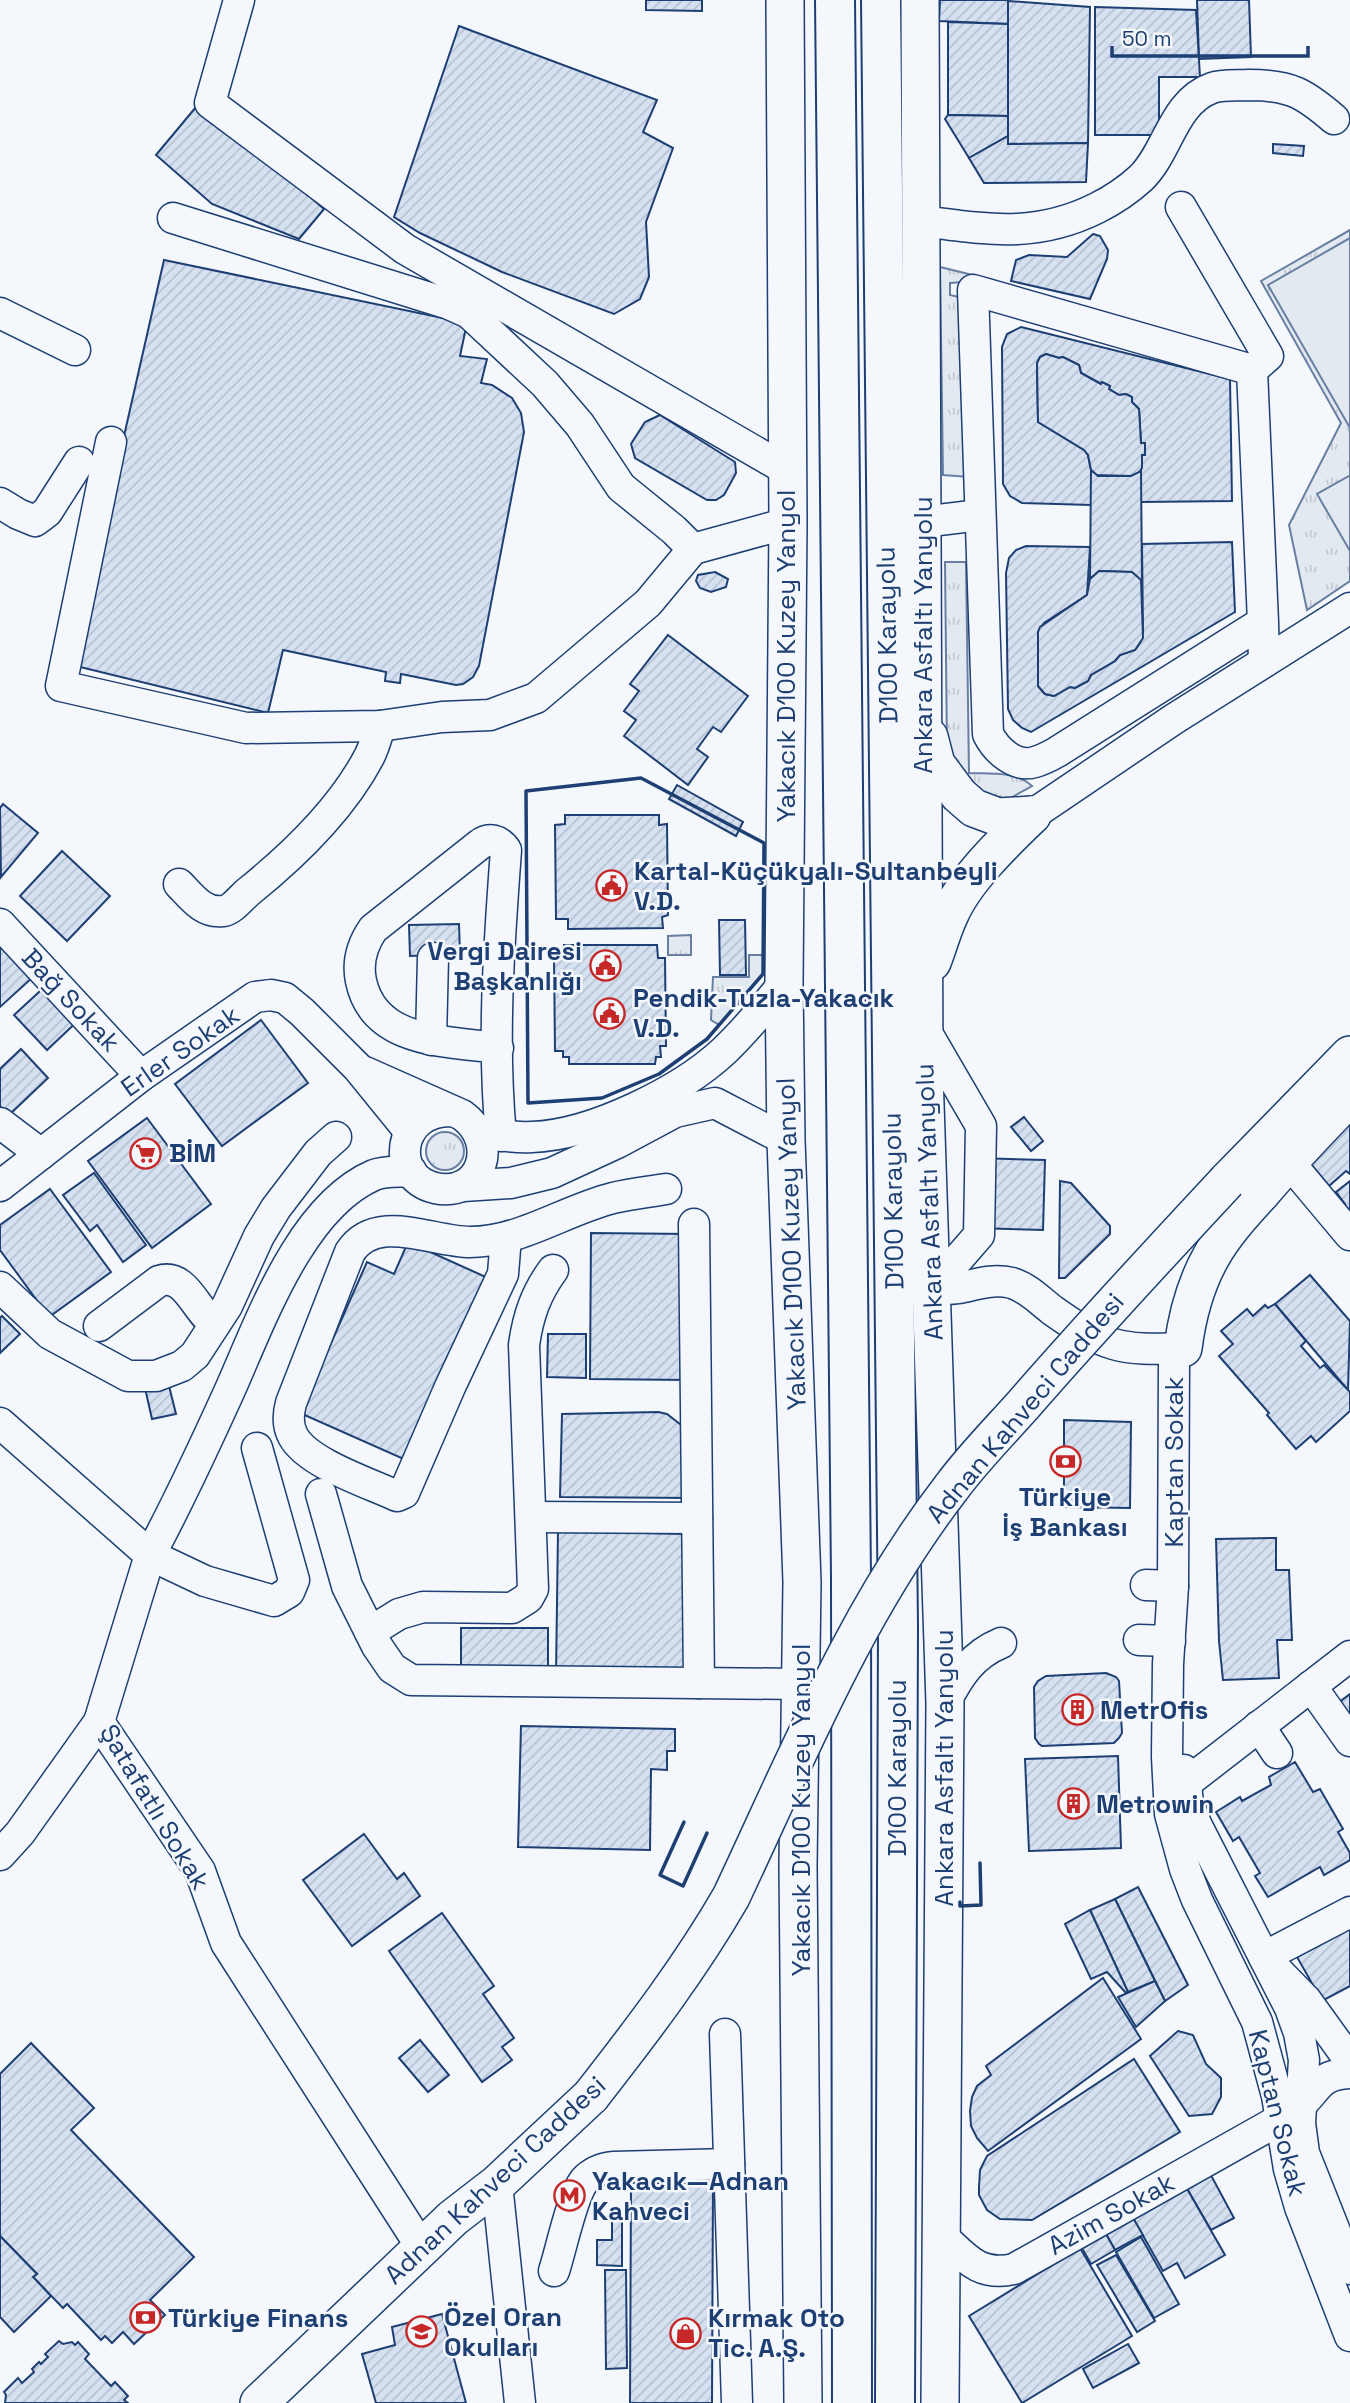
<svg xmlns="http://www.w3.org/2000/svg" width="1350" height="2403" viewBox="0 0 1350 2403" font-family="'Space Grotesk',sans-serif">
<style>
.grass{fill:url(#grass-tufts);stroke:#687fa3;stroke-width:2}
.pitch{fill:#e3e9f0;stroke:#687fa3;stroke-width:2}
.building{fill:url(#building-hatch);stroke:#1d3f73;stroke-width:2}
.lines{fill:none;stroke-linecap:round;stroke-linejoin:round}
.minor-casing{stroke:#1d3f73;stroke-width:33}
.major-casing{stroke:#1d3f73;stroke-width:40}
.highway-casing{stroke:#1d3f73;stroke-width:42}
.minor{stroke:#f4f7fb;stroke-width:30}
.major{stroke:#f4f7fb;stroke-width:37}
.highway{stroke:#f4f7fb;stroke-width:38}
.major-bridge-casing{stroke:#1d3f73;stroke-width:40;stroke-linecap:butt}
.major-bridge{stroke:#f4f7fb;stroke-width:37}
.wall{stroke:#1d3f73;stroke-width:3.5}
.labels{text-anchor:middle;dominant-baseline:central;stroke-width:5;stroke-linejoin:round;paint-order:stroke}
.street-label{font-size:26px;fill:#1d3f73;stroke:#f4f7fb}
.poi-label{font-size:26px;font-weight:bold;fill:#1d3f73;stroke:#f4f7fb;text-anchor:start}
</style>
<defs>
<pattern id="grass-tufts" width="24" height="20" patternUnits="userSpaceOnUse" patternTransform="scale(1.75)"><rect width="24" height="20" fill="#e3e9f0"/><path d="M3 7l-1-3M5 7V3M7 7l1-3M15 17l-1-3M17 17v-4M19 17l1-3" fill="none" stroke="#c2c9d1"/></pattern>
<pattern id="building-hatch" width="6" height="6" patternUnits="userSpaceOnUse" patternTransform="scale(1.75)"><rect width="6" height="6" fill="#d5e0f0"/><path d="M-1 1l2-2M0 6l6-6M5 7l2-2" fill="none" stroke="#b6c1d1"/></pattern>
</defs>
<rect width="100%" height="100%" fill="#f4f7fb"/>
<g class="grass">
<polygon points="1350,230 1350,581 1307,610 1289,525 1341,423 1261,281"/>
<polygon points="940,267 993,280 950,283 950,295 959,297 970,477 943,475"/>
<path d="M945,562H966L969,773C990,774 1016,771 1032,786L1007,800H982L947,751Z"/>
<polygon points="691,935 691,955 668,955 668,936"/>
<polygon points="749,955 764,955 763,974 719,1025 711,1020 713,977 749,977"/>
<circle cx="445" cy="1151" r="19"/>
</g>
<g class="pitch">
<polygon points="1350,238 1350,428 1268,285"/>
<polygon points="1349,476 1350,477 1350,551 1317,494"/>
</g>
<g class="building">
<polygon points="646,0 702,0 702,11 646,10"/>
<polygon points="940,0 1008,0 1008,24 939,21"/>
<polygon points="1197,0 1249,0 1251,57 1199,59"/>
<polygon points="1008,1 1090,7 1088,143 1008,144"/>
<polygon points="1095,7 1196,10 1200,77 1159,77 1159,135 1095,135"/>
<polygon points="948,22 1008,24 1008,116 948,115"/>
<polygon points="459,26 657,100 643,132 673,148 646,222 649,277 640,299 614,314 502,272 420,233 394,217"/>
<polygon points="201,101 324,209 299,239 212,204 156,155"/>
<polygon points="948,115 1008,116 1008,136 969,158 945,119"/>
<polygon points="1008,136 1008,144 1088,143 1086,182 984,183 969,158"/>
<polygon points="1273,144 1304,146 1303,156 1273,153"/>
<polygon points="1093,234 1100,236 1108,250 1107,259 1090,299 1011,281 1016,260 1029,255 1067,257"/>
<polygon points="164,260 467,323 460,356 487,359 481,383 492,385 512,398 521,413 524,432 479,666 473,677 463,684 456,685 401,674 400,683 385,681 386,672 283,650 268,713 72,665"/>
<polygon points="1021,327 1230,379 1232,501 1141,502 1141,471 1142,455 1145,455 1145,443 1141,443 1139,409 1132,402 1132,397 1126,394 1119,395 1109,389 1110,386 1102,382 1101,384 1081,373 1079,365 1063,357 1059,358 1046,354 1040,357 1037,363 1038,422 1084,450 1088,455 1091,470 1091,505 1022,503 1010,496 1003,484 1002,347 1007,334"/>
<polygon points="1046,354 1059,358 1063,357 1079,365 1081,373 1101,384 1102,382 1110,386 1109,389 1119,395 1126,394 1132,397 1132,402 1139,409 1141,443 1145,443 1145,455 1142,455 1142,468 1138,474 1131,476 1096,475 1091,470 1088,455 1084,450 1038,422 1037,363 1040,357"/>
<polygon points="660,415 735,462 736,473 724,495 716,500 707,500 635,458 631,444 645,422"/>
<polygon points="1091,470 1098,476 1131,476 1141,471 1142,582 1132,572 1099,571 1090,579"/>
<polygon points="1232,542 1235,612 1031,732 1022,728 1013,720 1008,709 1006,573 1009,558 1016,550 1026,546 1090,547 1087,595 1044,623 1038,632 1038,686 1045,694 1054,696 1070,687 1075,688 1088,681 1091,675 1115,661 1120,655 1135,650 1141,641 1143,632 1142,544"/>
<polygon points="1099,571 1132,572 1141,580 1143,638 1135,650 1120,655 1115,661 1091,675 1088,681 1075,688 1070,687 1054,696 1045,694 1038,686 1038,632 1040,627 1087,595 1090,579"/>
<polygon points="715,572 728,579 726,587 711,592 700,588 696,581 698,575"/>
<polygon points="668,635 748,696 721,732 713,727 697,749 708,757 688,785 624,736 636,720 624,711 639,691 630,684"/>
<polygon points="677,785 743,822 736,836 669,799"/>
<polygon points="3,804 38,833 1,877 0,808"/>
<polygon points="565,815 659,815 659,825 667,824 668,915 662,917 663,928 568,929 568,919 556,919 555,825 565,824"/>
<polygon points="62,851 110,896 67,941 20,896"/>
<polygon points="719,920 745,920 746,975 720,975"/>
<polygon points="459,924 460,954 410,956 409,925"/>
<polygon points="4,944 33,977 0,1007 0,948"/>
<polygon points="564,945 657,945 658,958 665,958 666,1046 660,1046 661,1057 656,1057 655,1064 569,1064 569,1057 563,1057 563,1051 555,1051 554,957 563,957"/>
<polygon points="51,981 83,1016 47,1050 14,1015"/>
<polygon points="261,1020 308,1083 222,1146 175,1084"/>
<polygon points="21,1049 48,1078 9,1115 0,1106 0,1069"/>
<polygon points="1350,1111 1350,1174 1346,1171 1329,1186 1310,1163"/>
<polygon points="1024,1117 1043,1141 1031,1151 1011,1127"/>
<polygon points="147,1118 211,1204 152,1248 88,1161"/>
<polygon points="976,1158 1045,1160 1043,1230 974,1228"/>
<polygon points="94,1173 146,1245 123,1262 97,1225 90,1231 63,1195"/>
<polygon points="1060,1181 1071,1183 1110,1226 1110,1234 1065,1278 1059,1278"/>
<polygon points="1350,1181 1350,1215 1343,1206 1345,1204 1336,1192"/>
<polygon points="50,1189 111,1272 49,1317 0,1250 0,1225"/>
<polygon points="591,1233 691,1234 689,1380 590,1379"/>
<polygon points="408,1242 488,1278 408,1461 300,1413 367,1262 394,1274"/>
<polygon points="1310,1275 1350,1321 1348,1390 1275,1304"/>
<polygon points="1275,1304 1306,1341 1301,1346 1320,1368 1324,1365 1350,1392 1350,1411 1316,1442 1311,1436 1296,1449 1267,1415 1269,1413 1219,1356 1233,1344 1221,1331 1247,1309 1253,1316 1265,1305 1268,1308"/>
<polygon points="2,1316 20,1334 0,1353 0,1318"/>
<polygon points="548,1334 586,1334 586,1378 547,1377"/>
<polygon points="168,1382 176,1414 152,1419 145,1388"/>
<polygon points="658,1412 667,1414 685,1428 693,1498 560,1497 562,1414"/>
<polygon points="1064,1420 1131,1422 1130,1508 1064,1507"/>
<polygon points="558,1531 687,1534 685,1677 556,1675"/>
<polygon points="1276,1538 1276,1570 1289,1570 1292,1640 1277,1640 1279,1678 1223,1680 1219,1641 1216,1539"/>
<rect x="461" y="1628" width="87" height="42"/>
<polygon points="1106,1673 1116,1677 1119,1681 1122,1733 1119,1738 1114,1743 1042,1746 1039,1744 1035,1738 1034,1687 1038,1681 1046,1676"/>
<polygon points="1350,1694 1350,1718 1338,1703"/>
<polygon points="521,1726 675,1729 675,1751 667,1751 667,1770 651,1769 650,1850 518,1847"/>
<polygon points="1118,1756 1121,1848 1029,1851 1025,1759"/>
<polygon points="1295,1762 1313,1792 1320,1789 1343,1829 1338,1832 1350,1853 1350,1860 1324,1875 1320,1867 1268,1897 1255,1876 1260,1873 1239,1837 1233,1841 1216,1812 1240,1797 1242,1801 1271,1785 1269,1777"/>
<polygon points="364,1834 397,1879 404,1873 420,1896 352,1946 303,1880"/>
<polygon points="1138,1887 1188,1985 1165,2001 1115,1899"/>
<polygon points="1115,1899 1155,1981 1128,1992 1090,1910"/>
<polygon points="1090,1910 1128,1992 1126,1993 1107,1972 1091,1979 1065,1924"/>
<polygon points="442,1913 494,1986 483,1994 514,2038 502,2047 512,2060 482,2082 389,1951"/>
<polygon points="1350,1929 1350,1986 1322,2001 1297,1957"/>
<polygon points="1103,1978 1141,2039 988,2151 977,2138 971,2126 970,2111 972,2097 977,2086 991,2075 986,2066"/>
<polygon points="1155,1981 1165,2001 1136,2027 1118,1997"/>
<polygon points="1178,2031 1193,2035 1206,2064 1221,2078 1221,2097 1212,2114 1189,2116 1150,2056"/>
<polygon points="420,2040 449,2075 428,2092 399,2058"/>
<polygon points="31,2043 94,2108 71,2130 194,2257 150,2300 165,2315 134,2344 123,2332 112,2343 105,2336 101,2340 67,2304 63,2308 33,2277 37,2274 0,2236 0,2074"/>
<polygon points="1134,2059 1180,2132 1032,2220 1000,2219 987,2210 979,2195 979,2187 980,2170 987,2156"/>
<polygon points="1206,2166 1234,2218 1211,2230 1182,2180"/>
<polygon points="1182,2180 1225,2255 1185,2278 1177,2263 1163,2271 1129,2211"/>
<polygon points="631,2183 713,2183 712,2403 630,2403"/>
<polygon points="1129,2211 1143,2235 1115,2250 1102,2227"/>
<polygon points="612,2217 622,2217 622,2266 597,2265 597,2240 612,2240"/>
<polygon points="1102,2227 1115,2250 1091,2264 1078,2241"/>
<polygon points="0,2236 37,2274 33,2277 51,2296 14,2332 0,2317"/>
<polygon points="1141,2237 1179,2304 1154,2318 1116,2252"/>
<polygon points="1080,2248 1132,2336 1022,2403 969,2316"/>
<polygon points="1116,2255 1155,2321 1137,2332 1097,2265"/>
<polygon points="605,2270 626,2270 627,2368 606,2369"/>
<polygon points="442,2314 466,2403 376,2403 362,2354 395,2345 392,2327"/>
<polygon points="59,2341 63,2344 72,2342 75,2345 78,2342 89,2354 85,2359 111,2386 115,2382 128,2396 124,2400 128,2403 5,2403 6,2395 4,2392 18,2378 22,2383 34,2372 32,2369 39,2362 41,2364 48,2357 45,2354"/>
<polygon points="1128,2344 1139,2363 1093,2388 1083,2369"/>
</g>
<g class="lines">
<defs>
<g id="minor">
<polyline points="239,0 210,103 405,249 787,470"/>
<polyline points="1181,207 1268,356 1252,370"/>
<polyline points="173,218 449,304 469,313 545,384 580,425 621,487 674,530 693,549"/>
<path d="M921,221C986,229 1035,239 1097,208C1111,201 1129,189 1141,178C1168,152 1173,102 1212,88C1223,84 1238,86 1249,85C1290,85 1304,93 1334,119"/>
<polyline points="0,313 75,350"/>
<polyline points="111,442 61,686 246,728 380,726 442,717 490,715 536,698 648,603 693,549 788,523"/>
<polyline points="0,503 18,514 35,521 47,512 79,462"/>
<polyline points="922,522 980,515"/>
<path d="M1263,622L1057,752C1050,756 1042,760 1035,762C1015,768 996,750 988,734L973,290L1252,370L1263,622L1264,662"/>
<polyline points="1032,815 1174,719 1350,608"/>
<path d="M179,884C191,896 203,914 223,911C232,910 241,898 248,892C294,855 341,810 369,757C374,748 377,736 380,726"/>
<polyline points="0,924 141,1076"/>
<polyline points="924,1028 981,1126 979,1235 932,1289"/>
<polyline points="431,1040 433,958"/>
<path d="M498,1048C448,1041 374,1044 361,981C357,962 362,945 373,929L479,845C489,837 499,840 506,850C499,944 492,1041 501,1136"/>
<path d="M365,1072L462,1115C500,1142 482,1198 435,1188C389,1177 397,1111 450,1111"/>
<polyline points="0,1123 41,1154"/>
<path d="M479,1131C496,1135 514,1138 532,1137C592,1135 681,1091 724,1051C746,1030 765,1007 784,983"/>
<polyline points="1288,1161 1350,1235"/>
<polyline points="0,1186 141,1076 255,997 271,995 285,998 302,1012 358,1068 410,1132"/>
<polyline points="463,1186 511,1183 552,1173 617,1143 675,1112 715,1103 786,1140"/>
<polyline points="694,1224 699,1683"/>
<path d="M506,1237L503,1274L450,1387L404,1493L397,1496C369,1483 307,1463 293,1436C287,1425 288,1414 291,1403L350,1252C376,1212 432,1242 470,1242C521,1242 565,1210 613,1198C630,1194 648,1192 666,1189"/>
<polyline points="0,1287 50,1334 128,1376 156,1376 182,1366 195,1355 227,1306 259,1236 276,1208 318,1153 336,1137"/>
<path d="M932,1289C942,1289 954,1290 964,1287C981,1283 994,1279 1012,1283C1028,1288 1039,1300 1052,1310C1104,1347 1120,1351 1183,1348"/>
<path d="M99,1326L159,1281C186,1272 196,1312 215,1324"/>
<polyline points="1183,1348 1174,1361 1173,1586 1168,1664 1167,1757 1170,1814 1185,1869 1197,1900 1257,2022 1277,2096 1289,2169 1300,2207 1350,2336"/>
<polyline points="0,1423 150,1555 99,1722 20,1833 0,1855"/>
<path d="M257,1448L294,1580L289,1592L274,1601L205,1581L150,1555C179,1501 204,1447 229,1392C260,1323 300,1207 374,1175C384,1171 400,1172 411,1171"/>
<polyline points="321,1494 347,1586 377,1646 392,1668 411,1680 800,1684"/>
<polyline points="531,1517 697,1518"/>
<polyline points="1146,1585 1173,1586"/>
<path d="M370,1632L399,1614L423,1607L512,1608L528,1598L533,1589L524,1345C528,1316 536,1293 553,1270"/>
<polyline points="1139,1640 1170,1641"/>
<polyline points="1311,1686 1350,1741"/>
<path d="M945,1703C959,1676 972,1655 1001,1643"/>
<polyline points="99,1722 200,1871 226,1943 422,2248"/>
<polyline points="1259,1726 1277,1753"/>
<polyline points="1184,1770 1188,1802 1196,1824 1290,2008 1299,2033 1304,2060 1300,2123 1304,2153 1350,2269"/>
<polyline points="1185,1784 1350,1656"/>
<polyline points="1350,1912 1264,1957 1306,2000 1350,2061"/>
<polyline points="725,2034 737,2403"/>
<path d="M1298,2107C1319,2090 1316,2075 1350,2073"/>
<polyline points="497,2184 520,2403"/>
<path d="M942,2236C966,2258 979,2277 1014,2269L1281,2119"/>
<path d="M554,2271C561,2250 572,2196 584,2181C592,2172 603,2168 614,2167L729,2164"/>
</g>
<g id="major">
<polyline points="785,0 788,523 784,983 786,1140 802,1582 798,1865 803,2403"/>
<polyline points="920,0 924,1074 945,1703 940,2403"/>
<polyline points="929,737 936,764 959,795 974,808 998,817 1032,815"/>
<path d="M932,962C938,947 942,931 949,916C964,880 1004,842 1032,815"/>
<polyline points="1227,1181 1350,1055"/>
<path d="M1183,1348C1187,1316 1196,1283 1212,1255C1225,1232 1244,1212 1262,1192C1290,1159 1320,1128 1350,1097"/>
<polyline points="259,2403 453,2218 497,2184 591,2096"/>
</g>
<g id="highway">
<polyline points="835,0 851,1578 852,2403"/>
<polyline points="881,0 898,1627 895,2403"/>
</g>
</defs>
<use href="#minor" class="minor-casing"/>
<use href="#major" class="major-casing"/>
<use href="#highway" class="highway-casing"/>
<use href="#minor" class="minor"/>
<use href="#major" class="major"/>
<use href="#highway" class="highway"/>
<defs>
<path id="major-bridge" d="M591,2096C641,2032 690,1968 731,1897C797,1757 856,1611 951,1488C973,1458 1000,1431 1024,1404C1090,1328 1159,1254 1227,1181"/>
</defs>
<use href="#major-bridge" class="major-bridge-casing"/>
<use href="#major-bridge" class="major-bridge"/>
<g class="wall">
<polygon points="641,778 764,843 763,974 707,1039 659,1074 602,1098 528,1103 526,791"/>
<polyline points="684,1822 660,1875 683,1886 707,1833"/>
<polyline points="960,1902 960,1906 981,1905 980,1863"/>
</g>
</g>
<defs>
<symbol id="civic-ring" viewBox="-11 -11 22 22"><circle r="9.5" fill="#f4f7fb" stroke="#c62828" stroke-width="1.5"/><path d="M-.6-6.5H3V-4.5H.6V-3L4-1V1h2V6H-6V1h2V-1L-.6-3ZM-1.2 2.5V6h2.4V2.5Z" fill="#c62828"/></symbol>
<symbol id="supermarket-ring" viewBox="-11 -11 22 22"><circle r="9.5" fill="#f4f7fb" stroke="#c62828" stroke-width="1.5"/><path d="M-6-5.5h2.5l.6 2H6L4.5 2H-2.5L-4.4-4H-6ZM-1.5 3.2a1.3 1.3 0 1 0 .1 0ZM3 3.2a1.3 1.3 0 1 0 .1 0Z" fill="#c62828"/></symbol>
<symbol id="bank-ring" viewBox="-11 -11 22 22"><circle r="9.5" fill="#f4f7fb" stroke="#c62828" stroke-width="1.5"/><path d="M-6-4H6V4H-6ZM0-2.3a2.3 2.3 0 1 0 0 4.6a2.3 2.3 0 1 0 0-4.6Z" fill="#c62828"/></symbol>
<symbol id="building-ring" viewBox="-11 -11 22 22"><circle r="9.5" fill="#f4f7fb" stroke="#c62828" stroke-width="1.5"/><path d="M-4-6H4V6H1V3H-1V6H-4ZM-2.5-4.3h1.7v1.8h-1.7ZM.8-4.3h1.7v1.8H.8ZM-2.5-1h1.7V.8h-1.7ZM.8-1h1.7V.8H.8Z" fill="#c62828"/></symbol>
<symbol id="metro-ring" viewBox="-11 -11 22 22"><circle r="9.5" fill="#f4f7fb" stroke="#c62828" stroke-width="1.5"/><path d="M-5.5 5V-5H-3L0 0L3-5H5.5V5H3V-.5L0 4L-3-.5V5Z" fill="#c62828"/></symbol>
<symbol id="school-ring" viewBox="-11 -11 22 22"><circle r="9.5" fill="#f4f7fb" stroke="#c62828" stroke-width="1.5"/><path d="M0-5L7-2L0 1L-7-2ZM-4 1L0 2.5L4 1V4Q0 6-4 4Z" fill="#c62828"/></symbol>
<symbol id="shop-ring" viewBox="-11 -11 22 22"><circle r="9.5" fill="#f4f7fb" stroke="#c62828" stroke-width="1.5"/><path d="M-5-2.5h2.3a2.7 3.5 0 0 1 5.4 0H5L5.5 6h-11ZM-1.5-2.5h3a1.5 2.3 0 0 0-3 0Z" fill="#c62828"/></symbol>
</defs>
<g fill-rule="evenodd">
<use href="#civic-ring" x="594" y="868" width="35" height="35"/>
<use href="#civic-ring" x="588" y="948" width="35" height="35"/>
<use href="#civic-ring" x="592" y="996" width="35" height="35"/>
<use href="#supermarket-ring" x="128" y="1136" width="35" height="35"/>
<use href="#bank-ring" x="1048" y="1444" width="35" height="35"/>
<use href="#building-ring" x="1060" y="1692" width="35" height="35"/>
<use href="#building-ring" x="1056" y="1786" width="35" height="35"/>
<use href="#metro-ring" x="552" y="2178" width="35" height="35"/>
<use href="#bank-ring" x="128" y="2300" width="35" height="35"/>
<use href="#school-ring" x="404" y="2314" width="35" height="35"/>
<use href="#shop-ring" x="668" y="2316" width="35" height="35"/>
</g>
<g class="labels">
<g class="street-label">
<text transform="translate(887 635) rotate(-91)">D100 Karayolu</text>
<text transform="translate(923 635) rotate(-90)">Ankara Asfaltı Yanyolu</text>
<text transform="translate(786 656) rotate(-90)">Yakacık D100 Kuzey Yanyol</text>
<text transform="translate(71 1000) rotate(47)">Bağ Sokak</text>
<text transform="translate(180 1051) rotate(-35)">Erler Sokak</text>
<text transform="translate(893 1201) rotate(-91)">D100 Karayolu</text>
<text transform="translate(929 1202) rotate(-92)">Ankara Asfaltı Yanyolu</text>
<text transform="translate(791 1244) rotate(-92)">Yakacık D100 Kuzey Yanyol</text>
<text transform="translate(1025 1408) rotate(-50)">Adnan Kahveci Caddesi</text>
<text transform="translate(1174 1462) rotate(-90)">Kaptan Sokak</text>
<text transform="translate(897 1768) rotate(-90)">D100 Karayolu</text>
<text transform="translate(944 1768) rotate(-90)">Ankara Asfaltı Yanyolu</text>
<text transform="translate(155 1807) rotate(59)">Şatafatlı Sokak</text>
<text transform="translate(801 1810) rotate(-90)">Yakacık D100 Kuzey Yanyol</text>
<text transform="translate(1278 2113) rotate(76)">Kaptan Sokak</text>
<text transform="translate(495 2180) rotate(-43)">Adnan Kahveci Caddesi</text>
<text transform="translate(1111 2214) rotate(-29)">Azim Sokak</text>
</g>
<g class="poi-label">
<text x="634" y="871">Kartal-Küçükyalı-Sultanbeyli<tspan x="634" dy="30">V.D.</tspan></text>
<text x="582" y="951" text-anchor="end">Vergi Dairesi<tspan x="582" dy="30">Başkanlığı</tspan></text>
<text x="633" y="998">Pendik-Tuzla-Yakacık<tspan x="633" dy="30">V.D.</tspan></text>
<text x="169" y="1153">BİM</text>
<text x="1065" y="1497" text-anchor="middle">Türkiye<tspan x="1065" dy="30">İş Bankası</tspan></text>
<text x="1100" y="1710">MetrOfis</text>
<text x="1096" y="1804">Metrowin</text>
<text x="592" y="2181">Yakacık—Adnan<tspan x="592" dy="30">Kahveci</tspan></text>
<text x="444" y="2317">Özel Oran<tspan x="444" dy="30">Okulları</tspan></text>
<text x="168" y="2318">Türkiye Finans</text>
<text x="708" y="2318">Kırmak Oto<tspan x="708" dy="30">Tic. A.Ş.</tspan></text>
</g>
</g>
<path d="M1112 46v10h196v-10" fill="none" stroke="#1d3f73" stroke-width="3.5"/>
<text x="1122" y="46" font-size="21" fill="#1d3f73" stroke="#f4f7fb" stroke-width="5" paint-order="stroke">50 m</text>
</svg>
